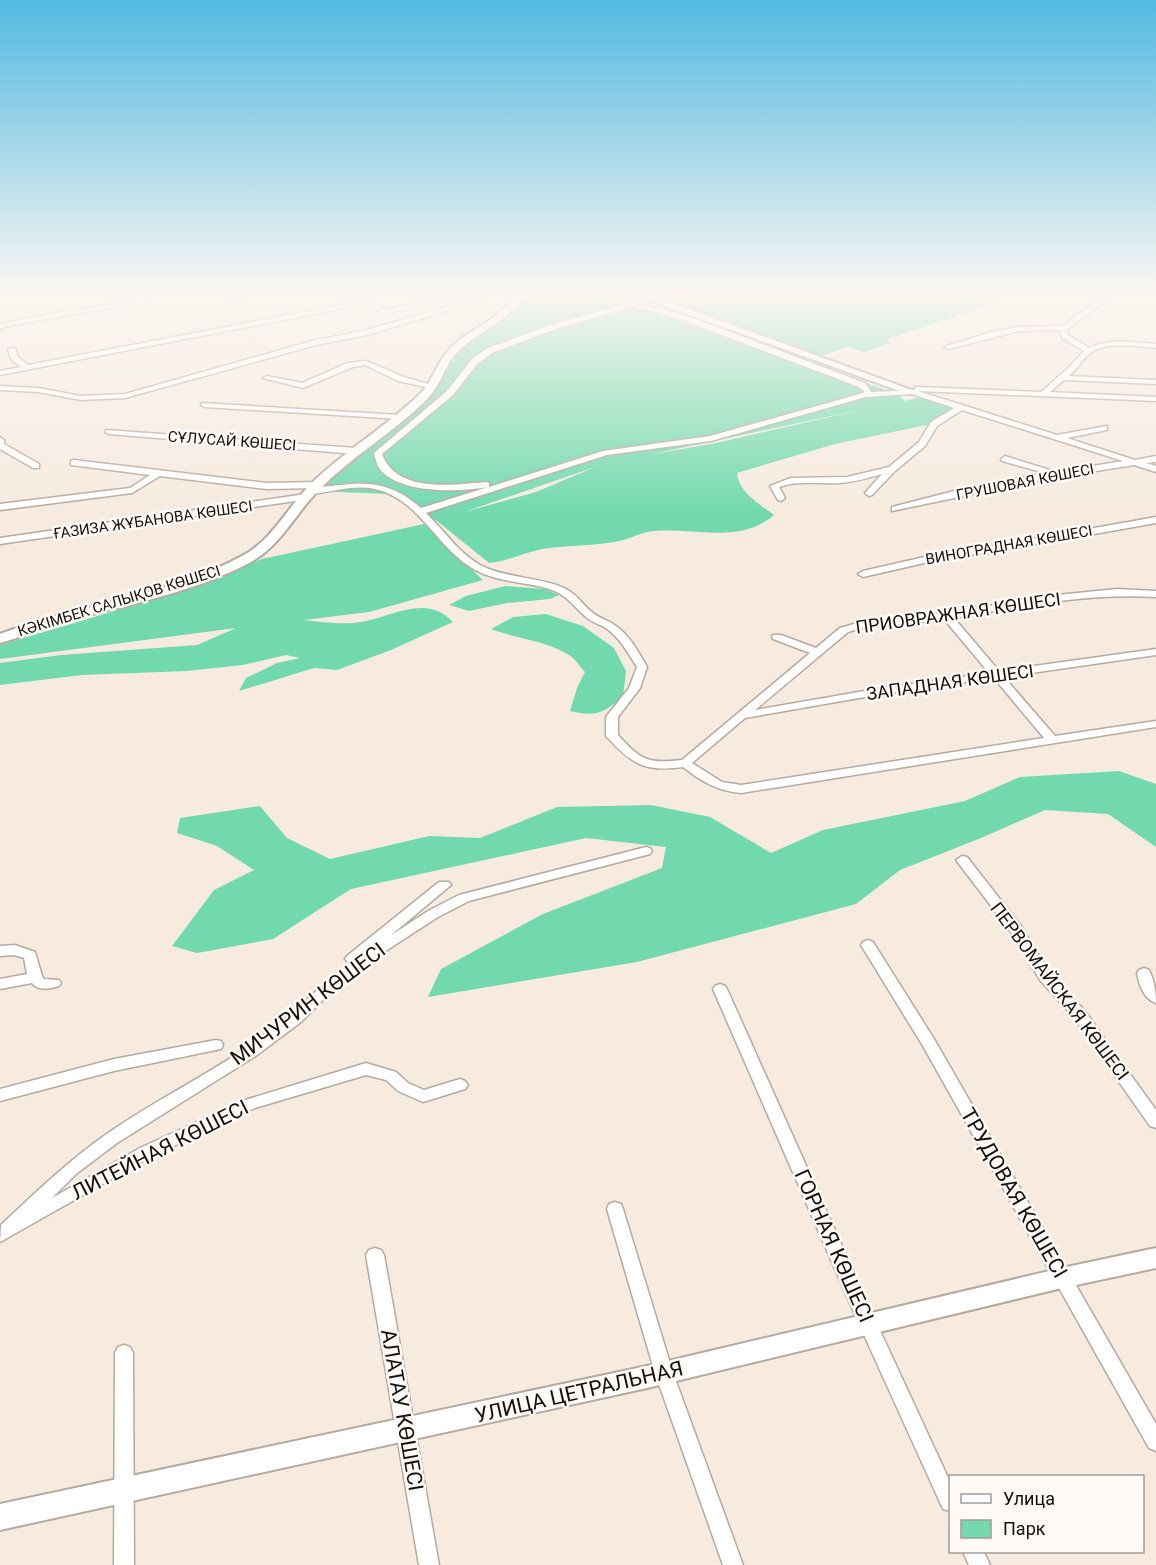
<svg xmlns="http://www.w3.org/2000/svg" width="1156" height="1565" viewBox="0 0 1156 1565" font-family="Roboto,sans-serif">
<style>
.green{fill:#72d9af;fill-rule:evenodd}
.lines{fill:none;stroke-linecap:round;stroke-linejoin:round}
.street-casing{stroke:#b4aa9f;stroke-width:3}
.secondary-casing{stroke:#b4aa9f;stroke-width:4}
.street{fill:#fff;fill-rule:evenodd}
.secondary{fill:#fff;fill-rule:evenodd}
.labels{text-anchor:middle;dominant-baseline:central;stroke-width:5;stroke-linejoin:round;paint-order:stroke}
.far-street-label{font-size:15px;fill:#14100c;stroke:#fffaf5}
.street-label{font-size:18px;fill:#14100c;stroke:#fffaf5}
.near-street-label{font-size:21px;fill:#14100c;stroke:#fffaf5}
</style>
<rect width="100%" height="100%" fill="#f7ebe0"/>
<g class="green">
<path d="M524,294H624L899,395L905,401L923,396L952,407V410L931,424L835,444L737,473C739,493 760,504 774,515C741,544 694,528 655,531C644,531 634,537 624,540C597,546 569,545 542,549C524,553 508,561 489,563L437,521L390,494L311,491L408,415L439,372L456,360L448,357L480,330L518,310ZM856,411L716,443L648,455L855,411ZM595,467L536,492L464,512Z"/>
<polygon points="637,294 1001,294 997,302 886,340 891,343 864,352 847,347 820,356"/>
<path d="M424,524L483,580L369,612L304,620C321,622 344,625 361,622C392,617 426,593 453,622L391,650L337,670L314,668L239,691L246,678L277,663L300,658L286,655L243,665L187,671L82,675L0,685V663L61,655L197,645L236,628L0,659V645L158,598L262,559Z"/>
<polygon points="505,586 545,589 559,595 550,599 507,603 469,611 449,605 466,596"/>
<path d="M546,614L583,626L614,648L626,671L623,697C601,714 597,717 570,711L577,688L585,672C580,667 575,658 569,655C545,640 517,639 491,629L513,617Z"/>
<polygon points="1119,771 1156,784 1156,847 1108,814 1045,810 981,838 900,870 856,904 637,962 428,997 441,969 543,914 662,868 666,847 586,838 351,889 273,939 197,953 172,946 214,890 254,870 217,846 177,833 180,818 260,806 287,838 330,859 429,836 480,838 557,807 651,805 710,817 771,853 823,830 965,801 1020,777"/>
</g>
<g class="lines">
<defs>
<g id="street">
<polygon points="238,294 246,294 233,303 229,303 229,301"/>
<polygon points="454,294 467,294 386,314 366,304 0,375 0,371 21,367 12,360 8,350 12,348 15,348 18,357 28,365 367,300 387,310"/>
<polygon points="479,294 488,294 472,303 367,335 316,345 125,398 81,400 38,392 0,390 0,386 38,388 81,396 125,394 312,341 363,331 468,301"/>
<path d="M1108,294H1116L1067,329L1068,335L1089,348C1110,338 1133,342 1156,344V348C1135,347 1107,340 1089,354C1081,361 1076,370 1069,376L1156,380V384L1064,380L1050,392L1156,397V401L918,391L1057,435L1107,426V430L1067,438L1135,460L1156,456V462L1146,463L1156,466V472L1134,465L1045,479L892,511V507L962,489L1045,473L1002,461L1001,459L1005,456L1056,472L1123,461L962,410L937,426L925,446L895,471L872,495L869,496L865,493L882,474C868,478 855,482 840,483C820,484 799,480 779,487L785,498L781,501L778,500L770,486L791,478L847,477L889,467L919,442L931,422L954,408L912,394L866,397L711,441L607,455L426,513C444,530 459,554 482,566C505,577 530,577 553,584C577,591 577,600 593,613C599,618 607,620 613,624C629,634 638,651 647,667L640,688L618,717V735C641,760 647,764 682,760L810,653L773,639L772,637L773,635H781L816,648L840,628L861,622L947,613L1047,596L1117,589L1156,591V597C1087,593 1022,606 954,618L999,671L1156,649V655L1004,677L1055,736L1156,721V727L741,793C717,791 701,781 683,767C645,772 633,765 608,738L606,736V717L629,688L637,667C628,653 620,638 606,628C599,624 591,622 586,617C571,604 567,594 546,588C521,581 494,582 472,568C436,546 420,502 379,490C358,483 332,492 311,494L307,491L311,488C356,484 383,475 421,508L488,487C460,492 395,495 378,466C376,462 375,457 374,453L447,391L472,359L488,348L553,324L652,297L655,299L654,300L638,305L661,309L696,319L865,383L871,392L915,390V387H918L1041,392L1067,369L1084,351L1062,338L1060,330L1019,331L948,349L944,347L988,333L1019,327L1062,326ZM634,306L635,308L658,312L690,323L859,387L864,391L863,393L710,436L603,451L489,487V483L486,482C452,485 396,493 382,454L453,395L478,363L494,352L559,328ZM944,619L989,673L876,689L755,710L848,632L862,628ZM994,678L1044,738L741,785L722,782L692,763L745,718L876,695Z"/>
<polygon points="145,300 148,302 147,303 60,316 0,328 0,324 60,312"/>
<polygon points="366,361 404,377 435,386 431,388 398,381 365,365 353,367 303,388 263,378 267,376 302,383 348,363"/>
<polygon points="202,403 400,415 404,417 400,419 205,407 201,405"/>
<polygon points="106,430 356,448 360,451 356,454 109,434 105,432"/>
<polygon points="0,437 4,440 4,444 39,464 39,468 33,468 0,449"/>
<polygon points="74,460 267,483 318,482 322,485 318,488 267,489 160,476 132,493 0,510 0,504 130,488 150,475 71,465 71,461"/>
<polygon points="306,494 310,497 309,499 0,544 0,538"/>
<polygon points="1156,517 1156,523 988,553 955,556 863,577 858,574 863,571 955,550 988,547"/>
<path d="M646,847L650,848L652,851L650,854L469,901L438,917L367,963L329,994L301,1022L257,1055L117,1143L76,1174L52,1198L140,1148L245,1100L366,1063L396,1072L408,1083L424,1090L460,1079L465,1081L468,1085L465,1089L423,1102L398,1091L386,1080L366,1075L255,1108L152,1156L0,1242L1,1225C34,1194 67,1162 104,1136C150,1103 201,1079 247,1047C284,1022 315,991 349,963L345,959L347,956L439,882H449L451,885L390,936L428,911L459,895Z"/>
<polygon points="962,856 967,857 1021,926 1050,974 1084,1010 1156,1110 1156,1128 1150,1126 1074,1018 1040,980 1011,932 956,860"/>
<polygon points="868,940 873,942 934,1039 1156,1424 1156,1451 1149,1448 923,1046 861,945 863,942"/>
<path d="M15,945L35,952L42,976L44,979L59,980L61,983L59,986C49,989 38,991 32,983L0,989V979L27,974L24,958L14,955L0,956V946Z"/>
<path d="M1144,968L1149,970C1154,980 1156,991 1156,1003C1144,999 1139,985 1137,973L1139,970Z"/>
<polygon points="720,984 725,986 727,989 877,1324 950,1482 950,1511 943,1509 859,1324 713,989 715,986"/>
<polygon points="216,1040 221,1041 223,1045 221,1049 114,1071 0,1101 0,1089 114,1059"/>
<polygon points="615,1202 621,1204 623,1209 673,1373 743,1565 723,1565 655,1373 607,1209 609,1204"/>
<polygon points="375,1248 381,1250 384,1255 439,1565 419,1565 366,1255 369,1250"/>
<polygon points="124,1345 130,1347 133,1353 134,1565 114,1565 115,1353 118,1347"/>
<polygon points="963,1552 984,1552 990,1565 969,1565"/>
</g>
<g id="secondary">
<path d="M516,294H526C508,324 475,331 454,356C444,369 440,386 428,398C394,433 350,457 316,493C294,516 280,546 251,562C195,592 130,604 69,620C46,627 23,637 0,643V634L25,625C97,603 175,592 242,556C271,541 286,510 308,487C342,452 385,428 420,394C432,382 436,365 447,352C467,328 500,321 516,294Z"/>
<polygon points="632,294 647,294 917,392 916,394 908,394"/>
<polygon points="1156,1248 1156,1268 1062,1288 647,1388 0,1530 0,1504 647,1366 1062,1268"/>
</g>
</defs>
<use href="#street" class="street-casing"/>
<use href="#secondary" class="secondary-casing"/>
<use href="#street" class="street"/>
<use href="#secondary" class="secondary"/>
</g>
<linearGradient id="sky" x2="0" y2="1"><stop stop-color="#52b9e0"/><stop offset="0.57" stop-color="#fbf6f1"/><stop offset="1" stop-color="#fbf6f1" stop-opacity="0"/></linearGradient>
<rect width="1156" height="513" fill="url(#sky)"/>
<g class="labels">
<g class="far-street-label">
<text transform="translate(232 441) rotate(4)">СҰЛУСАЙ КӨШЕСІ</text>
<text transform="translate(1025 482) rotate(-11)">ГРУШОВАЯ КӨШЕСІ</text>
<text transform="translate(153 520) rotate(-8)">ҒАЗИЗА ЖҰБАНОВА КӨШЕСІ</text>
<text transform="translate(1009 545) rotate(-10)">ВИНОГРАДНАЯ КӨШЕСІ</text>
<text transform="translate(119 601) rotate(-17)">КӘКІМБЕК САЛЫҚОВ КӨШЕСІ</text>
</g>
<g class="street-label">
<text transform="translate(958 613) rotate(-8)">ПРИОВРАЖНАЯ КӨШЕСІ</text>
<text transform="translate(950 682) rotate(-8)">ЗАПАДНАЯ КӨШЕСІ</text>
<text transform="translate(1060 991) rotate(53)">ПЕРВОМАЙСКАЯ КӨШЕСІ</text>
</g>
<g class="near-street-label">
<text transform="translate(308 1004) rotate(-37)">МИЧУРИН КӨШЕСІ</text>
<text transform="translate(160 1150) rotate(-27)">ЛИТЕЙНАЯ КӨШЕСІ</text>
<text transform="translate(1014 1193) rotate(60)">ТРУДОВАЯ КӨШЕСІ</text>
<text transform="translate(834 1246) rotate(66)">ГОРНАЯ КӨШЕСІ</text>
<text transform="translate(579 1392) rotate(-13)">УЛИЦА ЦЕТРАЛЬНАЯ</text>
<text transform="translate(402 1410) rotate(80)">АЛАТАУ КӨШЕСІ</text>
</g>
</g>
<rect x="949" y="1475" width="195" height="78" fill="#fffaf5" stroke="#a19c98" stroke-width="1.5"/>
<rect x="961" y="1494" width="30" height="9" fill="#ffffff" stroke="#a19c98" stroke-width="1.5"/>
<text x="1003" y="1505" font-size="18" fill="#14100c">Улица</text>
<rect x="961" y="1520" width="30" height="18" fill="#72d9af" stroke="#a19c98" stroke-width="1.5"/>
<text x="1003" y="1535" font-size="18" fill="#14100c">Парк</text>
</svg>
